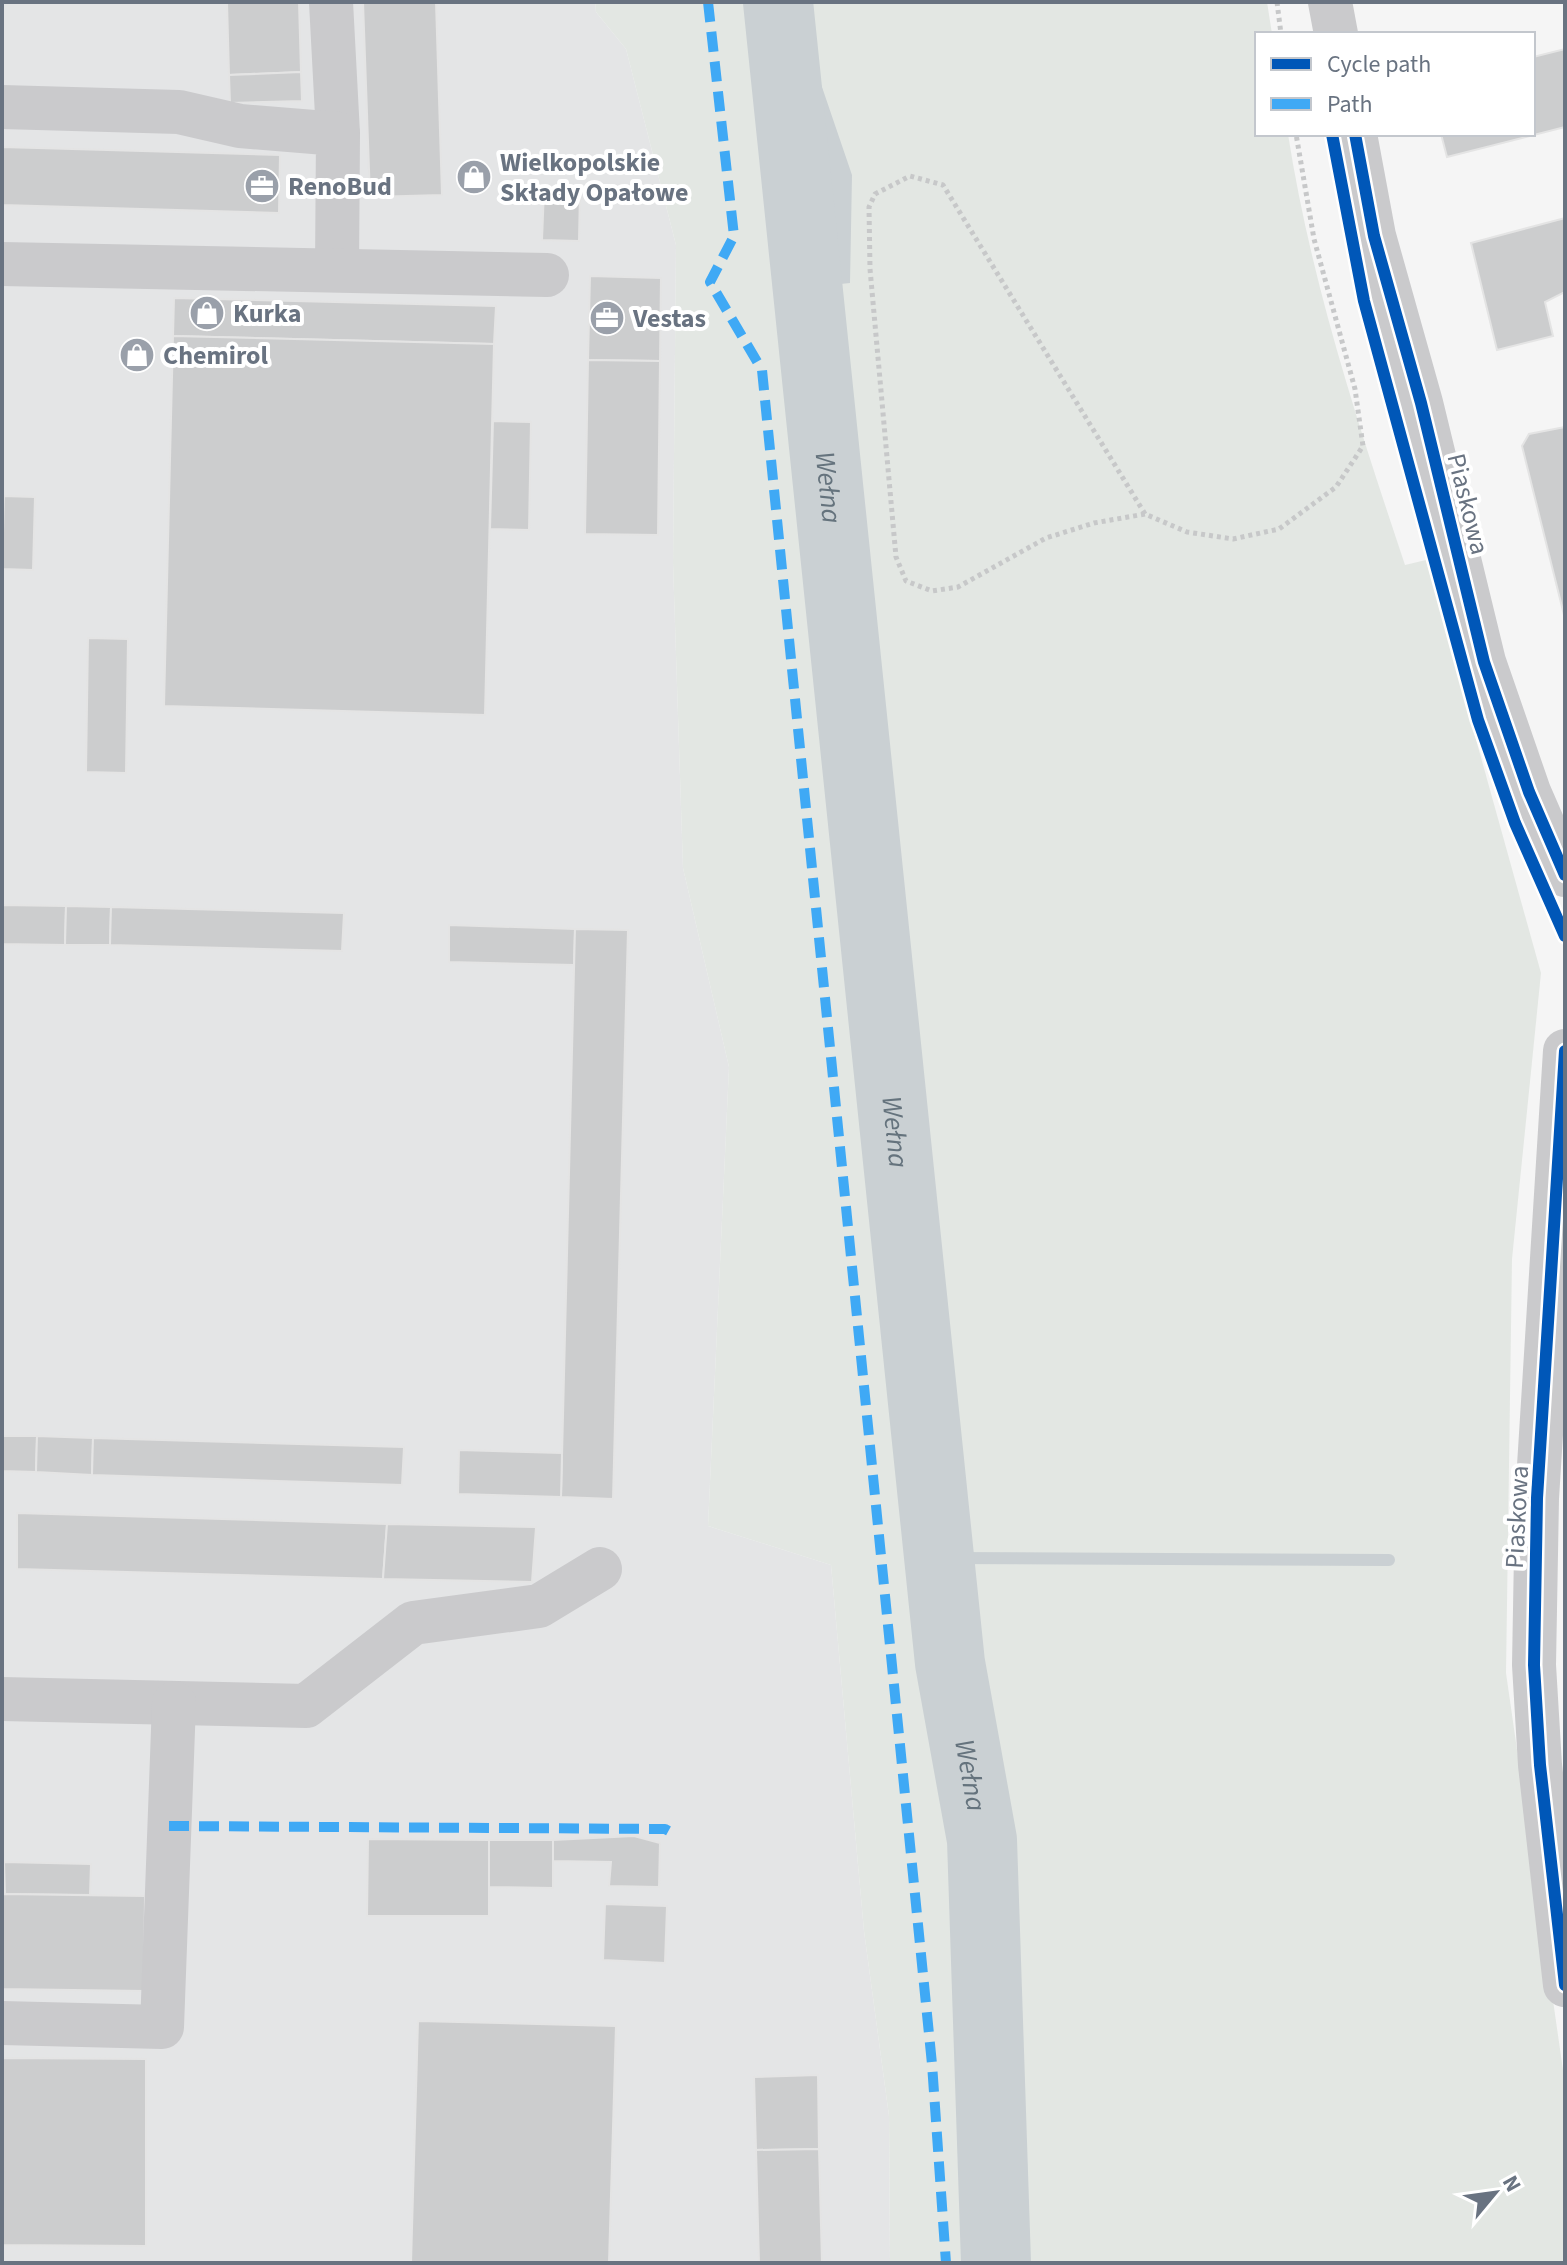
<svg xmlns="http://www.w3.org/2000/svg" width="1567" height="2265" viewBox="0 0 1567 2265" font-family="'Source Sans 3',sans-serif">
<style>
.built{fill:#e4e5e6}
.green{fill:#e3e7e3}
.water{fill:#cad0d3}
.lines{fill:none;stroke-linecap:round;stroke-linejoin:round}
.stream{stroke:#cad0d3;stroke-width:12}
.river{stroke:#cad0d3;stroke-width:70}
.building{fill:#cccdce;stroke:#e4e4e4;stroke-width:2}
.path{stroke:#c7c8c9;stroke-width:5;stroke-dasharray:4 4;stroke-linecap:butt}
.minor{stroke:#cacacc;stroke-width:44}
.quiet{stroke:#3fa9f5;stroke-width:10;stroke-dasharray:20 10;stroke-linecap:butt}
.cycleway-casing{stroke:#fff;stroke-width:17}
.cycleway{stroke:#0057b8;stroke-width:12}
.labels{text-anchor:middle;dominant-baseline:central;stroke-width:8;stroke-linejoin:round;paint-order:stroke}
.poi-label{font-size:26px;font-weight:bold;fill:#697381;stroke:#fff;text-anchor:start}
.street-label{font-size:26px;fill:#697381;stroke:#fff}
.water-label{font-size:28px;font-style:italic;fill:#65737d;stroke:#fff}
</style>
<rect width="100%" height="100%" fill="#f5f5f5"/>
<polygon class="built" points="2,2 595,2 596,12 626,49 676,245 673,563 683,868 729,1067 708,1526 831,1565 864,1931 889,2116 890,2263 2,2263"/>
<path class="green" d="M595,2H1267L1272,34H1257V134H1288C1311,282 1358,424 1405,565L1426,560L1541,973L1512,1259L1506,1673L1565,2084V2263H890L889,2116L864,1931L831,1565L708,1526L729,1067L683,868L673,563L676,245L626,49L596,12Z"/>
<polygon class="water" points="760,2 805,2 808,46 852,175 850,283 792,289 777,187"/>
<g class="lines">
<polyline class="stream" points="939,1558 1389,1560"/>
<path class="river" id="s1" d="M778,2L950,1663L982,1840L996,2263"/>
</g>
<g class="building">
<polygon points="227,2 299,2 301,72 229,75"/>
<polygon points="363,2 436,2 442,195 370,197"/>
<polygon points="1565,49 1565,127 1447,157 1441,134 1533,134 1533,57"/>
<polygon points="301,72 302,101 230,103 229,75"/>
<polygon points="2,147 280,155 279,213 2,205"/>
<polygon points="544,190 580,191 579,241 542,240"/>
<polygon points="1565,218 1565,292 1545,302 1553,336 1497,350 1471,243"/>
<polygon points="590,276 661,278 660,361 588,360"/>
<polygon points="174,298 496,306 494,344 173,336"/>
<polygon points="173,336 494,344 485,715 164,706"/>
<polygon points="588,360 660,361 658,535 585,534"/>
<polygon points="493,421 531,422 529,530 490,529"/>
<polygon points="1565,427 1565,619 1522,446 1529,434"/>
<polygon points="4,496 35,497 33,570 2,569"/>
<polygon points="88,638 128,639 126,773 86,772"/>
<polygon points="2,905 66,906 65,945 2,944"/>
<polygon points="66,906 111,907 110,945 65,945"/>
<polygon points="111,907 344,913 342,951 110,945"/>
<polygon points="449,925 575,929 574,965 449,962"/>
<polygon points="575,929 628,930 613,1499 561,1497"/>
<polygon points="2,1436 37,1436 36,1472 2,1471"/>
<polygon points="37,1436 93,1438 92,1475 36,1472"/>
<polygon points="93,1438 404,1447 402,1485 92,1475"/>
<polygon points="459,1450 562,1453 561,1497 458,1494"/>
<polygon points="17,1513 387,1524 383,1579 17,1569"/>
<polygon points="387,1524 536,1527 532,1582 383,1579"/>
<polygon points="634,1836 660,1843 659,1887 609,1886 611,1862 553,1861 553,1840"/>
<polygon points="368,1839 489,1840 489,1916 367,1916"/>
<polygon points="489,1840 553,1840 553,1888 489,1887"/>
<polygon points="4,1862 91,1864 90,1895 5,1894"/>
<polygon points="2,1894 145,1896 144,1991 2,1989"/>
<polygon points="605,1904 667,1906 665,1963 603,1960"/>
<polygon points="418,2021 616,2026 609,2263 411,2263"/>
<polygon points="2,2058 146,2059 146,2246 2,2245"/>
<polygon points="818,2075 819,2149 756,2150 754,2077"/>
<polygon points="819,2149 822,2263 759,2263 756,2150"/>
</g>
<g class="lines">
<g class="path">
<polyline points="1277,2 1281,34"/>
<polyline points="1145,514 943,185 910,176 875,194 869,207 870,269 896,557 906,581 932,591 958,587 1046,538 1094,523 1145,514 1187,532 1233,539 1279,529 1336,487 1363,446 1355,389 1314,239 1296,134"/>
</g>
<g class="minor">
<polyline points="331,2 338,134"/>
<polyline points="1330,2 1336,34"/>
<polyline points="2,107 179,112 240,126 338,134 337,270"/>
<polyline points="1355,134 1374,236 1421,403 1484,662 1529,792 1565,875"/>
<polyline points="2,264 547,275"/>
<polyline points="1565,1051 1537,1498 1534,1665 1540,1765 1565,1985"/>
<polyline points="2,1699 306,1706 413,1623 539,1606 600,1569"/>
<polyline points="2,2023 162,2027 174,1703"/>
</g>
<g class="quiet">
<polyline points="708,2 734,236 710,282 762,370 932,2064 946,2263"/>
<polyline points="169,1826 665,1829 676,1835"/>
</g>
<defs>
<g id="cycleway">
<polyline points="1332,134 1364,301 1478,720 1515,823 1565,936"/>
<polyline points="1355,134 1374,236 1421,403 1484,662 1529,792 1565,875"/>
<polyline points="1565,1051 1537,1498 1534,1665 1540,1765 1565,1985"/>
</g>
</defs>
<use href="#cycleway" class="cycleway-casing"/>
<use href="#cycleway" class="cycleway"/>
</g>
<defs>
<symbol id="shop-disc" viewBox="-11 -11 22 22"><circle r="9.5" fill="#9aa0aa" stroke="#fff"/><path d="M-5-2.5h2.3a2.7 3.5 0 0 1 5.4 0H5L5.5 6h-11ZM-1.5-2.5h3a1.5 2.3 0 0 0-3 0Z" fill="#fff"/></symbol>
<symbol id="office-disc" viewBox="-11 -11 22 22"><circle r="9.5" fill="#9aa0aa" stroke="#fff"/><path d="M-6-3h4V-5.5h4V-3h4V5H-6ZM-1-4.5V-3h2v-1.5ZM-6 0V1H6V0Z" fill="#fff"/></symbol>
</defs>
<g fill-rule="evenodd">
<use href="#shop-disc" x="454" y="157" width="40" height="40"/>
<use href="#office-disc" x="242" y="166" width="40" height="40"/>
<use href="#shop-disc" x="187" y="293" width="40" height="40"/>
<use href="#office-disc" x="587" y="298" width="40" height="40"/>
<use href="#shop-disc" x="117" y="335" width="40" height="40"/>
</g>
<g class="labels">
<g class="poi-label">
<text x="500" y="162">Wielkopolskie<tspan x="500" dy="30">Składy Opałowe</tspan></text>
<text x="288" y="186">RenoBud</text>
<text x="233" y="313">Kurka</text>
<text x="633" y="318">Vestas</text>
<text x="163" y="355">Chemirol</text>
</g>
<g class="street-label">
<text transform="translate(1468 504) rotate(76)">Piaskowa</text>
<text transform="translate(1517 1517) rotate(-87)">Piaskowa</text>
</g>
<g class="water-label">
<text stroke="none"><textPath href="#s1" startOffset="488">Wełna</textPath></text>
<text stroke="none"><textPath href="#s1" startOffset="1136">Wełna</textPath></text>
<text stroke="none"><textPath href="#s1" startOffset="1784">Wełna</textPath></text>
</g>
</g>
<rect width="1567" height="2265" fill="none" stroke="#697381" stroke-width="8"/>
<rect x="1255" y="32" width="280" height="104" fill="#ffffff" stroke="#c3c7cd" stroke-width="2"/>
<rect x="1271" y="58" width="40" height="12" fill="#0057b8" stroke="#c3c7cd" stroke-width="2"/>
<text x="1327" y="72" font-size="24" fill="#697381">Cycle path</text>
<rect x="1271" y="98" width="40" height="12" fill="#3fa9f5" stroke="#c3c7cd" stroke-width="2"/>
<text x="1327" y="112" font-size="24" fill="#697381">Path</text>
<g transform="translate(1495 2193) rotate(61)" stroke="#ffffff" stroke-width="6" paint-order="stroke">
<path d="M0-6L14 30L0 20L-14 30Z" fill="#697381"/>
<text y="-12" font-size="22" font-weight="bold" text-anchor="middle" fill="#697381">N</text>
</g>
</svg>
